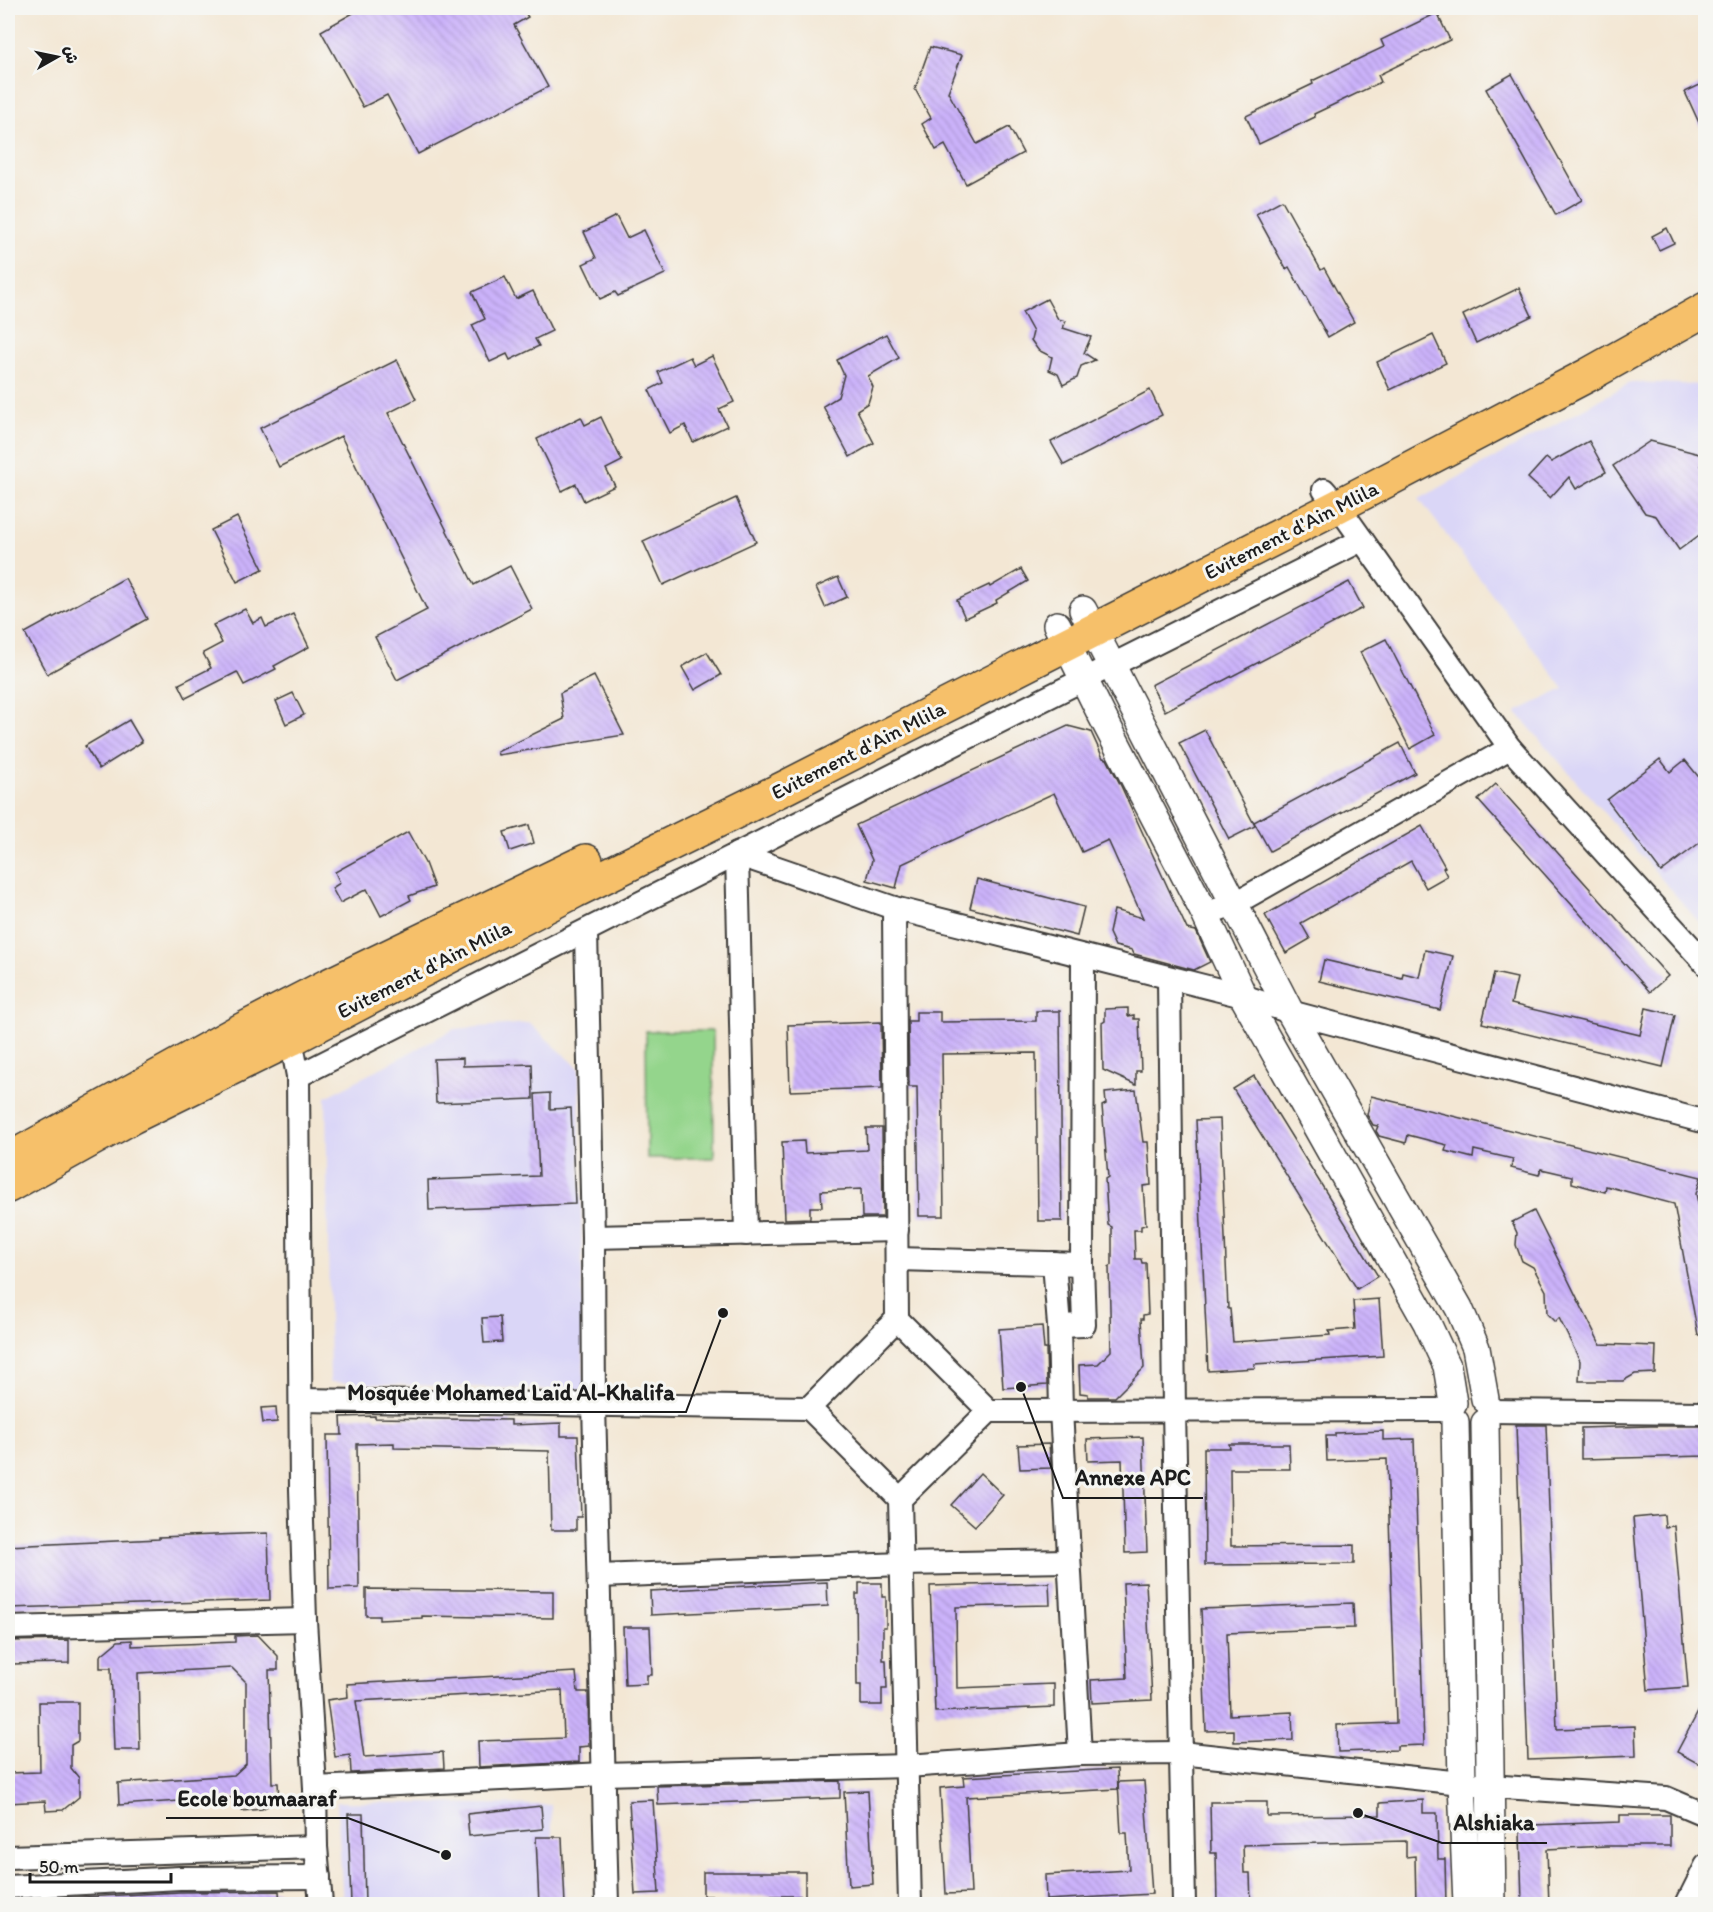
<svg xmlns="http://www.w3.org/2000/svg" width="1713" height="1912" viewBox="0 0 1713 1912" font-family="Itim,'Playpen Sans Arabic',sans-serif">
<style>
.built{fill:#dad6f7}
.park{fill:#94d58c;stroke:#587854;stroke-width:1.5}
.building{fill:url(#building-back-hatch)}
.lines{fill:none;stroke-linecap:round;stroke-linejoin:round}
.minor-casing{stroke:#3c3a38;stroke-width:26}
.tertiary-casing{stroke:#3c3a38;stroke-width:30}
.trunk-casing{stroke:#3c3a38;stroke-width:36}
.minor{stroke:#fff;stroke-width:22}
.tertiary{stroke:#fff;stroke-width:27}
.trunk{stroke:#f6c06b;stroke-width:33}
.labels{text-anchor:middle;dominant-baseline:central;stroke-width:6;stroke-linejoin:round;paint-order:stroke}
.street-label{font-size:21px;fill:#1c1c1c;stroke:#f6f6f2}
.leader{fill:none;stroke:#1c1c1c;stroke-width:2}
.callout-dot{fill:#1c1c1c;stroke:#f6f6f2;stroke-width:2}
.callout-label{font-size:22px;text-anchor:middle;font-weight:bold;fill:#1c1c1c;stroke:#f6f6f2;stroke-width:6;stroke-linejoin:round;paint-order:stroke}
</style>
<defs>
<pattern id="building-back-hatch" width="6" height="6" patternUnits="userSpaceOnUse" patternTransform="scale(1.5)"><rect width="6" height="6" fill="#cbb2fa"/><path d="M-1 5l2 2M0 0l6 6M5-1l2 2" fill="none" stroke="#ae98d6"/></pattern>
</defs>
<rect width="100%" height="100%" fill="#f6f6f2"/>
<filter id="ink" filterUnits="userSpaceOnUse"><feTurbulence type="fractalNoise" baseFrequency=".0167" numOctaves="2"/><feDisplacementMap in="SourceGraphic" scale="12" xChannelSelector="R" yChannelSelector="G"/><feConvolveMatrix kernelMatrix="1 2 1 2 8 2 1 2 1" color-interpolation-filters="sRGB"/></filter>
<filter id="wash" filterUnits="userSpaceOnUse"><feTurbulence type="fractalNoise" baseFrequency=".008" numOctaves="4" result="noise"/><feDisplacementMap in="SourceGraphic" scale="24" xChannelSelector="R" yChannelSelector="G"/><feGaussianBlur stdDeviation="1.35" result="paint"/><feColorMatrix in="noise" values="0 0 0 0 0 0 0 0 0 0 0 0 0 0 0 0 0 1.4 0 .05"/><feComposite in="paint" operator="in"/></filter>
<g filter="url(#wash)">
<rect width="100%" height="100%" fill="#f3e7d4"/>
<g class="built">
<polygon points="1632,382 1705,385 1705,929 1516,712 1564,689 1419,499"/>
<polygon points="529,1023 579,1068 584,1391 330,1382 326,1097 454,1029"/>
<polygon points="337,1802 551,1805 555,1904 343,1904"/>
</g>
<polygon class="park" points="646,1031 713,1031 714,1158 647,1158"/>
<g id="blocks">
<g class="building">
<polygon points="362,8 522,8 528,17 514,25 548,87 418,154 387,95 363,107 321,31"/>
<polygon points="1437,13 1450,40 1378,75 1381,82 1314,114 1315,117 1259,144 1246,116 1313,84 1312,81 1384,47 1381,40"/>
<polygon points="930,47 962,55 948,92 977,144 1009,127 1023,153 966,184 945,145 936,150 922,124 931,118 915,89"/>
<polygon points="1512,74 1582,200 1556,215 1486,89"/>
<polygon points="1706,82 1706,138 1685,92"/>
<polygon points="1282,200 1321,270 1324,268 1354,322 1328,337 1289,267 1286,269 1256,214"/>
<polygon points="616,216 627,238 644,230 665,274 618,296 615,292 600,299 583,264 596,258 584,232"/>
<polygon points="1667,228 1674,243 1659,250 1652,236"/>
<polygon points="505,277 516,299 533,291 552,331 535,339 539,346 510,360 507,354 490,362 472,325 485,319 472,292"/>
<polygon points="1519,288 1532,316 1476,343 1463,315"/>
<polygon points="1047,299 1058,319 1066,321 1063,328 1091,337 1084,353 1095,360 1081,366 1077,378 1063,385 1058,374 1049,370 1052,357 1038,350 1031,340 1033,332 1022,312"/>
<polygon points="886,334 899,358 868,376 873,387 868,403 857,410 874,443 850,457 823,406 838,397 844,375 837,360"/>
<polygon points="1433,335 1446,363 1390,390 1377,362"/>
<polygon points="712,356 734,402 719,409 727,426 693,442 685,425 670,433 649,390 663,383 658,372 690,357 694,365"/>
<polygon points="397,360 416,399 388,413 474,585 510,566 532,609 397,680 375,637 427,610 341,436 279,467 260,428"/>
<polygon points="1150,390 1162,415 1064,465 1051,442"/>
<polygon points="581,417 585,425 601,417 622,461 606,469 615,486 584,501 576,484 562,491 537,439"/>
<polygon points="1589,441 1606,472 1576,489 1569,477 1550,498 1528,478 1546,458 1551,462"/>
<polygon points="1650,441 1703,455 1701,465 1706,473 1706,521 1702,533 1679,550 1656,516 1645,513 1613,466"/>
<polygon points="736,498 756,542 663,585 643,541"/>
<polygon points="237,517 263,569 237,582 211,530"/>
<polygon points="1021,569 1028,581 996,600 997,603 965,618 957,600 989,585 990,587"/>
<polygon points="838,577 847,597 825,607 816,587"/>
<polygon points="125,578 147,619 47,674 25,633"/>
<polygon points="1349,582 1363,608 1165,711 1151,685"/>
<polygon points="245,609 253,623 262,618 266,627 293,614 309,647 274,666 276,669 244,685 237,672 186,698 179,684 211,668 203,653 222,643 213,625"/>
<polygon points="1386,639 1435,735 1410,749 1360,652"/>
<polygon points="707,652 721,675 695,690 682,667"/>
<polygon points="594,676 624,735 498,755 497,752 564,719 560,693"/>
<polygon points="293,693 304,715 286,724 276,701"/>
<polygon points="129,720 142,742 99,769 85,746"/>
<polygon points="1068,726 1091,732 1103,758 1107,759 1121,786 1187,929 1196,931 1210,962 1194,970 1134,954 1132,950 1115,946 1109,933 1114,910 1143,918 1108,840 1082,852 1054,793 902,864 896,888 867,880 872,860 856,825"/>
<polygon points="1205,730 1255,826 1229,839 1179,743"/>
<polygon points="1400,743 1415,773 1270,851 1254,822"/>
<polygon points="1660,759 1670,772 1685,760 1706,786 1706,838 1661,872 1607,800"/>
<polygon points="1496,784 1668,976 1650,992 1478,800"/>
<polygon points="529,825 534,843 510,851 504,832"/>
<polygon points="1422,826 1445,867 1443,868 1447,876 1426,888 1411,861 1301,923 1310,939 1286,953 1265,915"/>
<polygon points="408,832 425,863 434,887 409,896 411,900 381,916 367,889 340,903 332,888 340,883 335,872"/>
<polygon points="977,879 1084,907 1077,936 970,908"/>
<polygon points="1425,950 1453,956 1440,1010 1319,981 1324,960 1402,978 1403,973 1419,977"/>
<polygon points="1494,973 1517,978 1511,1004 1640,1035 1646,1008 1675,1015 1663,1067 1482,1023"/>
<polygon points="1128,1008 1128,1016 1134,1015 1134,1019 1139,1019 1141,1071 1136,1071 1136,1085 1103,1070 1102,1023 1105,1021 1105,1009"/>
<polygon points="1036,1011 1060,1011 1062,1221 1038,1221 1036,1053 942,1054 944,1216 919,1216 917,1087 909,1087 908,1021 916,1021 916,1012 940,1012 940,1022 1036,1021"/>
<polygon points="881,1022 882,1088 790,1091 788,1025"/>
<polygon points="463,1058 463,1066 532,1064 533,1099 436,1103 434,1059"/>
<polygon points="1254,1076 1378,1276 1357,1289 1233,1089"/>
<polygon points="1136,1090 1143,1142 1148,1142 1151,1185 1143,1186 1146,1225 1141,1226 1141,1230 1134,1230 1135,1259 1141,1259 1142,1263 1146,1263 1148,1314 1143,1315 1143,1319 1141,1319 1144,1368 1115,1397 1088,1397 1088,1394 1080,1393 1079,1365 1098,1364 1111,1351 1109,1267 1112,1265 1112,1227 1108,1225 1105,1179 1108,1177 1102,1106 1106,1104 1105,1093"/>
<polygon points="550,1093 550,1109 571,1108 575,1204 429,1210 428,1180 539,1176 535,1094"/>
<polygon points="1371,1096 1701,1177 1696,1194 1706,1236 1706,1335 1698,1335 1674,1204 1606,1186 1605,1192 1572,1183 1572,1176 1541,1169 1539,1175 1511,1168 1513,1159 1474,1150 1473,1158 1445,1151 1447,1145 1408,1135 1406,1143 1379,1136 1376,1131 1378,1126 1373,1125 1367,1115"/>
<polygon points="1220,1119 1228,1309 1230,1309 1233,1342 1330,1335 1329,1331 1355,1329 1353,1301 1379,1299 1383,1356 1254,1364 1255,1368 1208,1371 1196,1120"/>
<polygon points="866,1128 882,1128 883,1217 862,1217 861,1189 821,1191 822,1207 810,1207 810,1218 785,1219 782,1142 804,1141 805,1153 867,1150"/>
<polygon points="1534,1211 1600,1344 1656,1346 1655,1373 1635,1374 1623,1381 1579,1381 1580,1361 1559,1318 1555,1322 1547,1314 1546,1291 1533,1267 1522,1261 1516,1245 1517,1233 1512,1222"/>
<polygon points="500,1317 502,1342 484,1343 482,1318"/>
<polygon points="1042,1326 1044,1349 1046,1349 1047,1385 1003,1388 999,1329"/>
<polygon points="276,1407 277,1422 263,1423 261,1408"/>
<polygon points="375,1416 375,1418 511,1420 511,1425 561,1423 561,1436 578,1436 581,1517 576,1517 576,1530 551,1530 549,1451 394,1448 394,1443 357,1444 359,1588 329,1589 327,1435 342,1435 341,1417"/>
<polygon points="1516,1425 1546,1425 1557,1729 1635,1726 1636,1756 1528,1760"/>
<polygon points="1650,1426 1706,1426 1706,1456 1581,1459 1581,1428"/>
<polygon points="1383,1431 1383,1440 1414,1439 1424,1745 1397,1746 1397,1750 1338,1752 1337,1725 1396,1723 1387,1459 1327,1461 1326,1436 1335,1436 1335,1433"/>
<polygon points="1143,1437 1147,1552 1125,1553 1122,1460 1088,1461 1087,1439"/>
<polygon points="1049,1444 1051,1468 1020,1469 1018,1445"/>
<polygon points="1229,1444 1289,1444 1290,1469 1230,1469 1231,1546 1354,1545 1354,1564 1205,1565 1204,1448 1230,1448"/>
<polygon points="980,1473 1003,1495 975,1526 951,1505"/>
<polygon points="1664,1515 1665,1527 1674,1526 1688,1687 1648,1690 1633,1518"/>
<polygon points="268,1533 270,1600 8,1608 8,1546 159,1539 159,1537"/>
<polygon points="827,1582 828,1606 651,1615 650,1591"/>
<polygon points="1146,1582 1152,1700 1092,1703 1091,1680 1127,1678 1123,1583"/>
<polygon points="859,1583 882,1583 882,1597 886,1597 886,1627 883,1627 883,1660 886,1660 887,1689 882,1689 882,1705 861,1705 861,1685 857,1685 856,1594 859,1594"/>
<polygon points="1049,1583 1050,1605 956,1607 957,1688 1054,1684 1054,1707 935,1712 930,1586"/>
<polygon points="366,1589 553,1591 553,1618 422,1616 422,1618 379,1620 379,1616 366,1616"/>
<polygon points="1353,1603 1354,1628 1227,1633 1230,1715 1292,1712 1293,1740 1234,1742 1234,1730 1206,1731 1201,1609"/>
<polygon points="623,1627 650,1627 652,1675 647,1675 647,1684 625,1685"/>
<polygon points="258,1635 278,1656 278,1670 269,1670 272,1783 278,1783 279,1799 262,1809 242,1811 241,1797 119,1805 118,1783 234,1775 246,1764 246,1682 232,1668 138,1673 140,1750 114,1750 111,1668 100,1668 100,1656 118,1641 132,1640 132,1646 235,1642 235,1636"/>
<polygon points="69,1640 69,1663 8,1664 8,1641"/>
<polygon points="576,1672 578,1692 588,1692 589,1746 579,1747 579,1762 479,1767 478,1741 564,1738 562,1690 356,1701 364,1757 443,1752 444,1768 351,1773 350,1755 335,1757 327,1700 348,1697 347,1684"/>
<polygon points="1706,1697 1706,1756 1701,1765 1677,1752"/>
<polygon points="39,1702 78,1702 78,1741 71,1745 71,1768 79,1778 79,1797 63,1810 46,1811 45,1801 8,1803 8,1773 40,1772"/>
<polygon points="1117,1769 1118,1789 966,1797 971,1893 946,1894 940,1788 964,1786 963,1777"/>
<polygon points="840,1781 840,1798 658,1805 657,1786"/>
<polygon points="1144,1781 1152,1894 1046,1900 1045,1875 1129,1870 1127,1833 1121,1833 1118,1782"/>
<polygon points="868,1791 873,1884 849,1886 844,1792"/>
<polygon points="653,1800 659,1893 635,1894 629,1801"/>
<polygon points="1423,1800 1423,1813 1437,1813 1438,1859 1445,1859 1446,1905 1416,1905 1415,1856 1406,1857 1406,1841 1243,1845 1244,1873 1250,1873 1251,1905 1217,1905 1216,1853 1211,1853 1210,1802 1267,1802 1267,1816 1380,1815 1380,1803"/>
<polygon points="541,1806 543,1829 469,1836 467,1814"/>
<polygon points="348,1814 363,1814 365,1905 351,1905"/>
<polygon points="1620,1815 1670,1815 1670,1846 1606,1846 1547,1849 1549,1905 1522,1905 1520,1832 1531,1825 1620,1822"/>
<polygon points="536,1837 562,1837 565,1905 539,1905"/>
<rect x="703" y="1872" width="102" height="24"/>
<polygon points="279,1891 280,1905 27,1905 27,1900 180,1892"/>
</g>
</g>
</g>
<g filter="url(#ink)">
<use href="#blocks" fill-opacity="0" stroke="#3c3a38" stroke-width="1.5"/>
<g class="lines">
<defs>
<g id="minor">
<polyline points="1324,490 1338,506 1510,748 1706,964"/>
<polyline points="894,908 897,1319"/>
<polyline points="1205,914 1234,904 1510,748"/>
<polyline points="586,932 593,1237 594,1405 607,1904"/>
<polyline points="1169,978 1174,1410 1184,1904"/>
<polyline points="286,1026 291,1039 298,1076 301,1489 305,1620 315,1788 316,1847 321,1904"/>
<path d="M298,1076C653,899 1006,716 1362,540"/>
<polyline points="746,1234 737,854 894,908 1243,996 1290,1012 1706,1122"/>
<polyline points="593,1237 897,1230"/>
<polyline points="897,1259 1082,1264 1083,956"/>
<polyline points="1054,1263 1059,1326 1084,1325 1082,1264"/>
<polyline points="1059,1326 1061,1410 1080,1754"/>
<polyline points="301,1400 809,1408"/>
<polyline points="989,1411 1451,1410"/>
<polyline points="1489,1411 1706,1413"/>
<polyline points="900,1499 989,1411 897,1319 809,1408 900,1499 910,1904"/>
<polyline points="599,1576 902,1564 1069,1561"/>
<polyline points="8,1628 305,1620"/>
<polyline points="315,1788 604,1774 907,1766 1080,1754 1181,1753 1489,1786 1666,1798 1706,1815"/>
<polyline points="8,1857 316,1847"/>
<polyline points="8,1887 180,1878 319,1877"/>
<polyline points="1687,1904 1706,1866"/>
</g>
<g id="tertiary">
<polyline points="1083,610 1290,1012 1459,1308 1476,1348 1485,1399"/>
<polyline points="1057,625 1101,714 1205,914 1243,996 1427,1323 1447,1366 1453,1403"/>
<polyline points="1455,1422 1462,1783 1467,1904"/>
<polyline points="1485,1423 1492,1904"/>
</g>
<g id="trunk">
<polyline points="8,1160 236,1033 327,986 586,861"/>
<polyline points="8,1186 132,1117 291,1039 575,891 786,787 1338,506 1588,375 1706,309"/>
</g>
</defs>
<use href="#minor" class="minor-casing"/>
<use href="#tertiary" class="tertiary-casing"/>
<use href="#trunk" class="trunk-casing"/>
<use href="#minor" class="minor"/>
<use href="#tertiary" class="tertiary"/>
<use href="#trunk" class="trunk"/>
</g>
</g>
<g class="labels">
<g class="street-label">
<text transform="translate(1291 530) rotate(-27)">Evitement d'Ain Mlila</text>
<text transform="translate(858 750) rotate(-27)">Evitement d'Ain Mlila</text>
<text transform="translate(424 969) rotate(-27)">Evitement d'Ain Mlila</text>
</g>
</g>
<path class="leader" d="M723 1313L686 1412H335M1021 1387L1063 1498H1203M446 1855L348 1818H166M1358 1813L1442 1843H1547"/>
<g class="callout-dot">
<circle cx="723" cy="1313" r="6"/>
<circle cx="1021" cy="1387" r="6"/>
<circle cx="446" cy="1855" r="6"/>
<circle cx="1358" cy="1813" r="6"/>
</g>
<g class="callout-label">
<text x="511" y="1400">Mosquée Mohamed Laïd Al-Khalifa</text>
<text x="1133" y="1485">Annexe APC</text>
<text x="257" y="1806">Ecole boumaaraf</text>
<text x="1494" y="1830">Alshiaka</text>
</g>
<rect width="1713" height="1912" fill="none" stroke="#f6f6f2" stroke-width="30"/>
<g transform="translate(57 57) rotate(81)" stroke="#f6f6f2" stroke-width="4.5" paint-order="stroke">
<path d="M0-4.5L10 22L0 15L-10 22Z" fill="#1c1c1c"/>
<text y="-9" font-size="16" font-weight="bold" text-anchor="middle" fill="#1c1c1c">ش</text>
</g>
<path d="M30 1873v9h141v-9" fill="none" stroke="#1c1c1c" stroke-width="3"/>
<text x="39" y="1873" font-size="18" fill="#1c1c1c" stroke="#f6f6f2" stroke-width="4.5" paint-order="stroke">50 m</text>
</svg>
